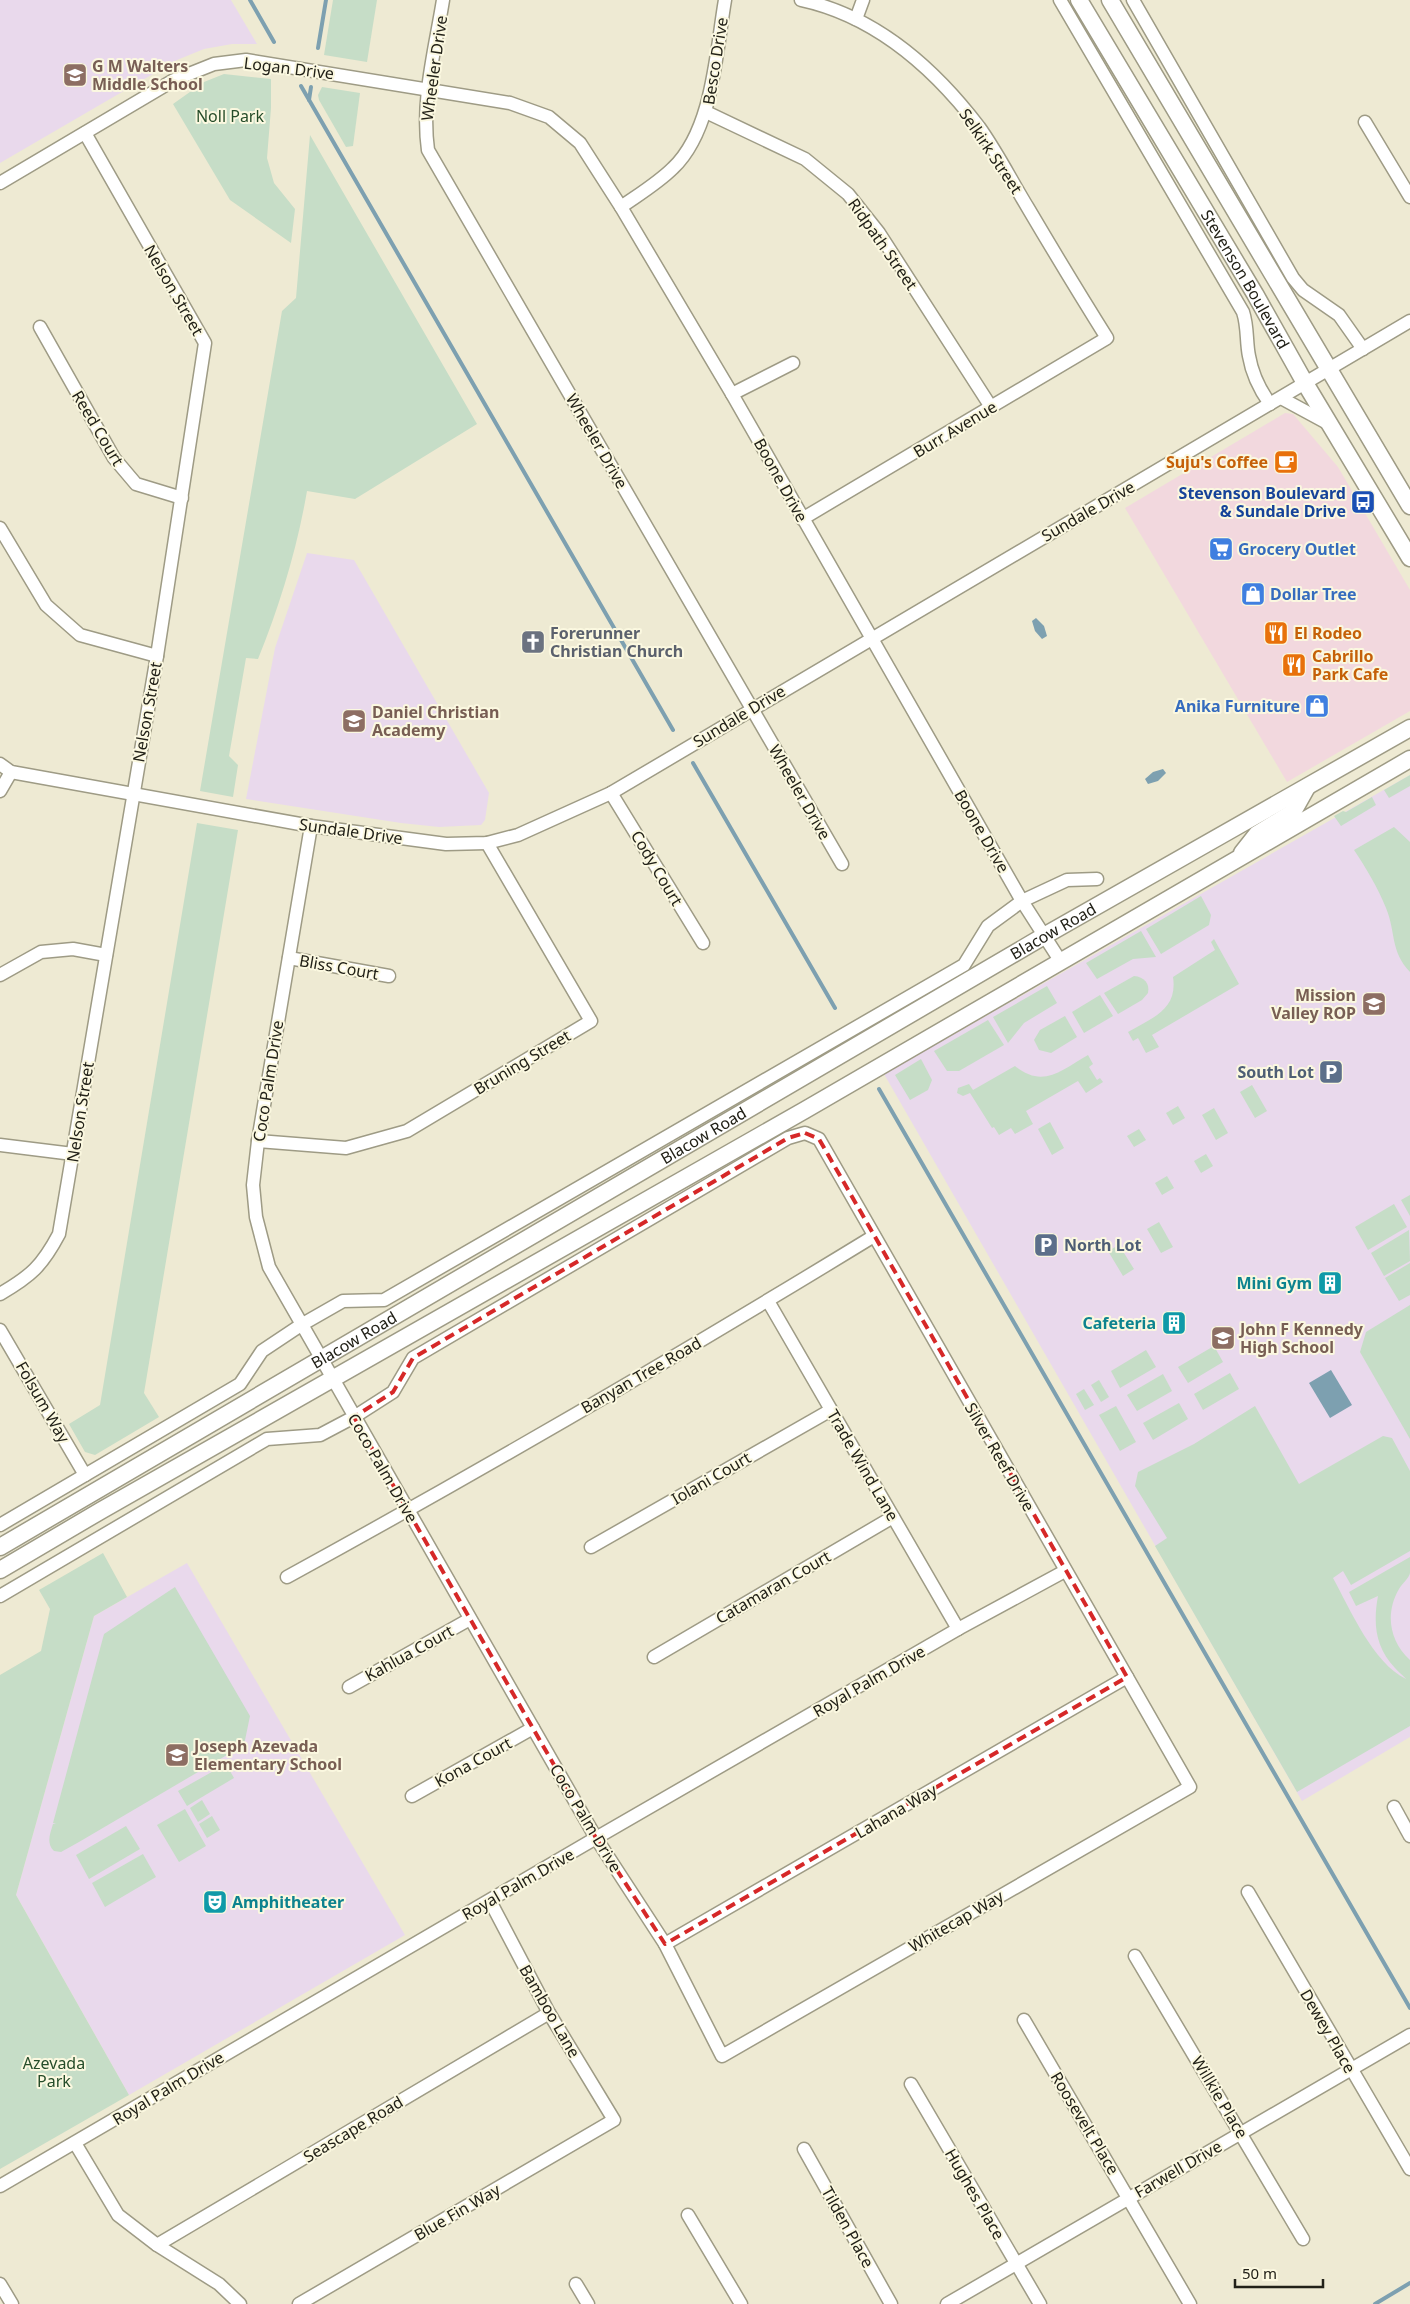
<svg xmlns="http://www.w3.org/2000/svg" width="1410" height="2304" viewBox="0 0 1410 2304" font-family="'Noto Sans',sans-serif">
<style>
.commercial{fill:#f2d8de}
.education{fill:#e9d9ec}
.green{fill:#c6ddc7}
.water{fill:#7da0b0}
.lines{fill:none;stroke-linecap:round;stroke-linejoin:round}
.stream{stroke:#7da0b0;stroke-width:4}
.minor-casing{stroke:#9e9b85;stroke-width:15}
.major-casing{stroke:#9e9b85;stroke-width:19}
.minor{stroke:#fff;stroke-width:12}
.major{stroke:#fff;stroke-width:16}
.marked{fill:none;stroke:#d62828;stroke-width:4;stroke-dasharray:10 6;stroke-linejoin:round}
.labels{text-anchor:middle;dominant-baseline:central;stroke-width:4;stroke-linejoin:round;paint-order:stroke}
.street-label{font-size:16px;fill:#222118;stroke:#fbf8e0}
.education-label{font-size:16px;font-weight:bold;fill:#785e54;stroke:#fbf8e0;text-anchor:start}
.park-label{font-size:16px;fill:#254c29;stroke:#fbf8e0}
.food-label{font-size:16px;font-weight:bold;fill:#c56008;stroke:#fbf8e0;text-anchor:start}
.transit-label{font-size:16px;font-weight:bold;fill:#164399;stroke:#fbf8e0;text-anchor:end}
.shop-label{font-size:16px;font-weight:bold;fill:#366cbe;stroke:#fbf8e0;text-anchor:start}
.worship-label{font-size:16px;font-weight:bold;fill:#5b616d;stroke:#fbf8e0;text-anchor:start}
.service-label{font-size:16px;font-weight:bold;fill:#4e5e75;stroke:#fbf8e0;text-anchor:end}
.culture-label{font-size:16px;font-weight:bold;fill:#0d838f;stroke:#fbf8e0;text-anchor:end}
</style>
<rect width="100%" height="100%" fill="#eeead3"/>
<polygon class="commercial" points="1285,413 1293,414 1338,467 1410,590 1410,711 1287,782 1125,508"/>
<g class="education">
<polygon points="0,0 231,0 257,44 232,44 204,49 177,60 0,163"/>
<polygon points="307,553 354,560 489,793 485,820 481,825 439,827 401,823 246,799 275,648"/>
<polygon points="1410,775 1410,1737 1302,1801 884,1074"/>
<polygon points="187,1563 405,1935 129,2095 16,1895 94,1616"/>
</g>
<g class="green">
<polygon points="333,0 377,0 367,62 324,55"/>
<polygon points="224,74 271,79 271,108 267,158 274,183 295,209 291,243 230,200 173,104 204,82"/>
<polygon points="322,87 360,93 353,146 346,147 319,100 318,95"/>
<path d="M310,135L477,424L355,499L307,491C297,549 280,605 258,659L246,658L229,756L238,765L233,797L200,791L282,311L296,298Z"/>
<polygon points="1410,775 1410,786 1389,798 1384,790"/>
<polygon points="1372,797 1376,805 1341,826 1334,816 1343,811 1346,812"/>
<polygon points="197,823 238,830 144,1393 159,1417 95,1455 85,1452 69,1424 100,1405"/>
<path d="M1394,827L1410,842V972C1390,951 1396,932 1386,908C1378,888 1366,868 1354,850Z"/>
<polygon points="1201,896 1211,915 1209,925 1161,954 1146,929"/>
<polygon points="1141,931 1156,957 1133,959 1097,979 1086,963"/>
<path d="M1214,939L1239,984L1152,1035L1159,1047L1146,1053L1138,1038L1133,1041L1128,1032C1152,1018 1178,1010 1173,977L1215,950L1211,942Z"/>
<path d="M1134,976C1144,977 1150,983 1148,993L1142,1000L1118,1014L1104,993Z"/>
<polygon points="1047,986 1057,1003 1024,1023 1008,1043 993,1017"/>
<polygon points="1100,995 1113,1016 1084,1033 1072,1012"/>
<polygon points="1065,1016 1077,1037 1051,1053 1039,1050 1034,1040 1040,1030"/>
<polygon points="988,1020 1004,1045 959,1071 947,1071 934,1051"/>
<path d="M1088,1055L1093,1064L1089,1067L1097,1080L1100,1078L1103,1082L1086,1093L1078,1081L1026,1111L1033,1124L1015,1134L1011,1128L999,1135L994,1127L992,1128L970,1093L963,1096L957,1093L958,1088L969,1084L973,1090L1015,1066C1043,1089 1062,1070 1088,1055Z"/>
<polygon points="921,1059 932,1080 928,1090 910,1100 895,1075"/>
<polygon points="1252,1085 1267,1111 1255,1118 1240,1092"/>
<polygon points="1178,1106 1185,1118 1173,1125 1166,1113"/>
<polygon points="1214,1108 1228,1133 1216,1140 1202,1115"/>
<polygon points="1050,1122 1064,1148 1052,1155 1038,1129"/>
<polygon points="1139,1129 1146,1140 1134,1147 1127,1136"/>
<polygon points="1206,1154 1213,1166 1201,1173 1194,1161"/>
<polygon points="1167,1176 1174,1188 1162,1195 1155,1183"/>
<polygon points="1410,1195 1410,1216 1401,1200"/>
<polygon points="1394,1204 1407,1227 1368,1250 1355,1227"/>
<polygon points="1159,1222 1173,1247 1161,1253 1147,1229"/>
<polygon points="1409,1230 1410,1261 1384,1276 1371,1253"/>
<polygon points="1119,1245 1134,1269 1123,1276 1108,1251"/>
<polygon points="1410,1263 1410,1295 1399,1301 1385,1278"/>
<polygon points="1410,1305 1410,1439 1360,1352 1366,1332"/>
<polygon points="1214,1346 1223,1362 1188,1383 1178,1367"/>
<polygon points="1146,1350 1156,1367 1120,1388 1111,1371"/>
<polygon points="1230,1373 1239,1389 1203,1410 1194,1394"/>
<polygon points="1163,1374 1172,1391 1137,1411 1127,1395"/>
<polygon points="1099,1380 1109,1397 1101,1402 1091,1385"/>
<polygon points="1084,1389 1094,1405 1085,1410 1076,1394"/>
<polygon points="1179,1403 1188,1419 1153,1440 1143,1423"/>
<polygon points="1116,1406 1136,1442 1120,1451 1099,1415"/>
<path d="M1255,1406L1299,1484L1383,1436L1392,1438L1410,1471V1551L1351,1585L1343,1571L1333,1578C1350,1609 1373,1663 1406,1679C1403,1675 1398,1672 1395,1668C1375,1647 1373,1623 1378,1596L1356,1606L1349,1592L1410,1557C1410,1562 1410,1568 1410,1573C1409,1578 1402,1584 1399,1589C1385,1613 1389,1641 1410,1660V1726L1297,1792L1155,1546L1167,1538L1135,1486L1138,1472L1194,1444Z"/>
<polygon points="103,1553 127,1597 94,1616 16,1895 129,2095 0,2169 0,1675 41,1651 50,1609 39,1590"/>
<path d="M175,1587L250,1716L244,1745L79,1842L61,1852L54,1851C46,1843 50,1834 53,1824H56L53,1823L104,1634Z"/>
<polygon points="226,1764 234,1778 187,1806 178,1791"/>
<polygon points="202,1800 210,1814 198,1822 190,1808"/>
<polygon points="185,1809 206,1846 179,1862 157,1825"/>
<polygon points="212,1816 220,1830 207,1838 199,1824"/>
<polygon points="126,1826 140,1849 89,1879 76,1855"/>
<polygon points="143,1854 156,1877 105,1907 92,1883"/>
</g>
<g class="water">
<polygon points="1036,618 1044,626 1047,636 1042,639 1035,631 1032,621"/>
<polygon points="1163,769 1166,773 1158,781 1148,784 1145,779 1153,772"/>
<polygon points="1331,1370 1352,1405 1330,1418 1309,1383"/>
</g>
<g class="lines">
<g class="stream">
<polyline points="250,0 274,42"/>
<polyline points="318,48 326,0"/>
<polyline points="301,86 673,730"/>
<polyline points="309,100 311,87"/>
<polyline points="693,763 835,1008"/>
<polyline points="879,1089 1410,2008"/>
<polyline points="1375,2304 1410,2283"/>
</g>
<defs>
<g id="minor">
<path d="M443,0C435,50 421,100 428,150L842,864"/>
<path d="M801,0C875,16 934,68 979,127C997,152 1012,182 1028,208C1054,252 1080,295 1107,338L802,519"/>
<path d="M1060,0L1243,312C1248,327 1246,342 1249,356C1252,374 1260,390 1270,404"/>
<polyline points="1133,0 1293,278 1303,290 1339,315 1363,349"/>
<polyline points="856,19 863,0"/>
<polyline points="706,112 805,159 848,194 879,233 991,407"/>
<polyline points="1365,122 1410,197"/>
<polyline points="0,183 174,80 214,64 246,60 510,103 549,117 580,143 621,207 732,394 1022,901 1061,962"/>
<path d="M621,207C638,195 658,183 673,168C713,130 716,52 725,0"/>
<polyline points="40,327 114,458 136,484 182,498"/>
<polyline points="732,394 793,363"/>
<polyline points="1281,398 1329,424"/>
<polyline points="0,528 46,605 80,635 157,656"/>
<polyline points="0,764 11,772 311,826 446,844 487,843 518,835 611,793 1410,321"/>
<polyline points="0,791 11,772"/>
<polyline points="611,793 703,943"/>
<polyline points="289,958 389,976"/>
<polyline points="0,975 41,952 73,949 106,955"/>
<polyline points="258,1141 346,1148 407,1131 591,1021 487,843"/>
<polyline points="0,1145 73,1154"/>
<path d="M0,1294C31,1276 42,1266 59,1234L157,656L205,343L85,133"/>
<polyline points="768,1301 958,1629"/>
<polyline points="0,1330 85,1475"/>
<polyline points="0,1525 240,1384 262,1351 301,1325 343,1301 384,1300 964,965 988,926 1022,901 1067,880 1097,879"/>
<polyline points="591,1547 831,1410"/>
<path d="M287,1577C486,1468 681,1354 874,1236"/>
<polyline points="0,1596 267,1439 320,1435 354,1417 393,1392 413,1358 788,1138 805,1133 819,1139 1190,1787 722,2056 665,1944 596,1838 269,1267 256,1217 253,1185 258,1141 311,826"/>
<polyline points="654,1657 893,1517"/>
<polyline points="349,1687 470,1619"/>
<polyline points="412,1796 533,1728"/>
<polyline points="1394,1807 1410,1836"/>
<polyline points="1248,1892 1410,2169"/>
<polyline points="665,1944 1127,1677"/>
<polyline points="1135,1956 1303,2239"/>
<polyline points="1024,2020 1190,2304"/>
<polyline points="911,2084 1040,2304"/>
<polyline points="75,2143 118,2215 157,2245 219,2284 240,2304"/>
<polyline points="804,2149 891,2304"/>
<polyline points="0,2186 596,1838 958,1629 1065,1571"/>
<polyline points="688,2215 741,2304"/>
<polyline points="157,2245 549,2013"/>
<polyline points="0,2284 12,2304"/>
<polyline points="576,2284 588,2304"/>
<polyline points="299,2304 614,2120 549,2013 490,1901"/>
<polyline points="947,2304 1410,2035"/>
</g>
<g id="major">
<path id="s1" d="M1079,0L1255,294L1305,383L1410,558"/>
<polyline points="1110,0 1410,506"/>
<polyline points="1242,853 1257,834 1293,812 1307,787"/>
<path id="s2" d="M0,1547L1044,936L1410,728"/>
<polyline points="0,1570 102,1510 805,1110 1410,759"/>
</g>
</defs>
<use href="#minor" class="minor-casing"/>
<use href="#major" class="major-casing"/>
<use href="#minor" class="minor"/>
<use href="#major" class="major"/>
</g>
<path class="marked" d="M805,1133L819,1139L1127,1677L665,1944L596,1838L354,1417L393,1392L413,1358L788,1138Z"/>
<defs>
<symbol id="school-square" viewBox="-11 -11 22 22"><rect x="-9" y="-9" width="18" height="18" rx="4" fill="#8d6e63" stroke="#fbf8e0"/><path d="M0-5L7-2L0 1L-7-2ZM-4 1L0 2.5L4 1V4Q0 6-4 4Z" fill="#fff"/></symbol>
<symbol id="cafe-square" viewBox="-11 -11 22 22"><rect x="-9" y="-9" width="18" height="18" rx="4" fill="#e8710a" stroke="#fbf8e0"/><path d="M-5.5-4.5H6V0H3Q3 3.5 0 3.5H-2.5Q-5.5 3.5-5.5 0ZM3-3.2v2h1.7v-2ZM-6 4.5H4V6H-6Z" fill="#fff"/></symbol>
<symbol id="bus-square" viewBox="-11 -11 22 22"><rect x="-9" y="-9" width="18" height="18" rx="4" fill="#1a4fb4" stroke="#fbf8e0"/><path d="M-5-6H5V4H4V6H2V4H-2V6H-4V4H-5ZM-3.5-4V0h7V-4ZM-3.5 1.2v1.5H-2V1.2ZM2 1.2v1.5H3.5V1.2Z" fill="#fff"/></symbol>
<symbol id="supermarket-square" viewBox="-11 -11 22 22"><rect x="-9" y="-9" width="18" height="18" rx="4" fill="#3f7fe0" stroke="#fbf8e0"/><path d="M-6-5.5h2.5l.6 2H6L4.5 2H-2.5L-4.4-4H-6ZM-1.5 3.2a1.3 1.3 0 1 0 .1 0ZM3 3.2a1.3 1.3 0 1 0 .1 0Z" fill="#fff"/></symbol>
<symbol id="shop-square" viewBox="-11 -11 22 22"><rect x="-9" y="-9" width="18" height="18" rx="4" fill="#3f7fe0" stroke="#fbf8e0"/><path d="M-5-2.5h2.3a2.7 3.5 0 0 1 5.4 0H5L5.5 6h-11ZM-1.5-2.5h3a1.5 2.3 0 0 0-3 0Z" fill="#fff"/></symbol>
<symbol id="restaurant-square" viewBox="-11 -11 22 22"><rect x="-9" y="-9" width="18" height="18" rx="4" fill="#e8710a" stroke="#fbf8e0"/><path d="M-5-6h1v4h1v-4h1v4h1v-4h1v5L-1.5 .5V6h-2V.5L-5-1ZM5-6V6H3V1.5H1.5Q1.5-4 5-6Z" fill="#fff"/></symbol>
<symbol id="church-square" viewBox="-11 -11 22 22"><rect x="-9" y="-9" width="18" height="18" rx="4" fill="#6b7280" stroke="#fbf8e0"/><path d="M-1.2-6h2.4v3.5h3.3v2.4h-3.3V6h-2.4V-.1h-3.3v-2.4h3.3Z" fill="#fff"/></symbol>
<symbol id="parking-square" viewBox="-11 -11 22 22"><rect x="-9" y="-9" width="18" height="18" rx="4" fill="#5c6f8a" stroke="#fbf8e0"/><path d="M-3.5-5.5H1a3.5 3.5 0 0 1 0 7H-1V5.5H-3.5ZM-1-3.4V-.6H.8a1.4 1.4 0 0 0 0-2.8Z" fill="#fff"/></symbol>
<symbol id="building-square" viewBox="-11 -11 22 22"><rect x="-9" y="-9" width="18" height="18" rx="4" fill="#0f9aa8" stroke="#fbf8e0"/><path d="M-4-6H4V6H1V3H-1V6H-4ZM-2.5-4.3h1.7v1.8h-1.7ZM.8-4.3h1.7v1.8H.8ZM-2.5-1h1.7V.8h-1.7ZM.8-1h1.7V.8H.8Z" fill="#fff"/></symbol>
<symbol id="theatre-square" viewBox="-11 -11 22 22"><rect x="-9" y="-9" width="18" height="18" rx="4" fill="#0f9aa8" stroke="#fbf8e0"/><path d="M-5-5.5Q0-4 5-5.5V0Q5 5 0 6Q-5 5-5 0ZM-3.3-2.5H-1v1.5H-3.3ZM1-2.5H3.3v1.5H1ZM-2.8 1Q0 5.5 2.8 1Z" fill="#fff"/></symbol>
</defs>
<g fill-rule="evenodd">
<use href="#school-square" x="61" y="61" width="28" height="28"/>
<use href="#cafe-square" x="1272" y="448" width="28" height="28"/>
<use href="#bus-square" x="1349" y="488" width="28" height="28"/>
<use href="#supermarket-square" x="1207" y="535" width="28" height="28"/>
<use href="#shop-square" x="1239" y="580" width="28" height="28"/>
<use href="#restaurant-square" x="1262" y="619" width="28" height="28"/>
<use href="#church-square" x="519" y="628" width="28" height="28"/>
<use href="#restaurant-square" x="1280" y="651" width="28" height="28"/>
<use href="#shop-square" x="1303" y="692" width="28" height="28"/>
<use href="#school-square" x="340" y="707" width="28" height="28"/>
<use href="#school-square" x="1360" y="990" width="28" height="28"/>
<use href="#parking-square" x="1317" y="1058" width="28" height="28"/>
<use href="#parking-square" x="1032" y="1231" width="28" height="28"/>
<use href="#building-square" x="1316" y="1269" width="28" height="28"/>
<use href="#building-square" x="1160" y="1309" width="28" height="28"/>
<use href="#school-square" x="1209" y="1324" width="28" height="28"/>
<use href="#school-square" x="163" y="1741" width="28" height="28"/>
<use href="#theatre-square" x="201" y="1888" width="28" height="28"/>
</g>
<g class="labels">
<g class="street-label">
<text transform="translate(715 61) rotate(-81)">Besco Drive</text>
<text transform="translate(289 68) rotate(7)">Logan Drive</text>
<text transform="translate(434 68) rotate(-82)">Wheeler Drive</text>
<text transform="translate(991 151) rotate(56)">Selkirk Street</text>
<text transform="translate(883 244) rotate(55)">Ridpath Street</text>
<text stroke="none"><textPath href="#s1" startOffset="325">Stevenson Boulevard</textPath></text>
<text transform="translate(174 290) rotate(60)">Nelson Street</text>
<text transform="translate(98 428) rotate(59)">Reed Court</text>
<text transform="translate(955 429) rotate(-31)">Burr Avenue</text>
<text transform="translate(597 441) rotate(60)">Wheeler Drive</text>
<text transform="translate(781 480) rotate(61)">Boone Drive</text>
<text transform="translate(1088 511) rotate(-30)">Sundale Drive</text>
<text transform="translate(147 712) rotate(-80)">Nelson Street</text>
<text transform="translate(739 716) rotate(-31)">Sundale Drive</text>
<text transform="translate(800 792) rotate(60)">Wheeler Drive</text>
<text transform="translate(351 831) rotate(8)">Sundale Drive</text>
<text transform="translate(982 831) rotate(60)">Boone Drive</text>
<text transform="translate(657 868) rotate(59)">Cody Court</text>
<text stroke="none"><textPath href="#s2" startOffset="1220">Blacow Road</textPath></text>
<text transform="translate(339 967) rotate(10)">Bliss Court</text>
<text transform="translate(522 1062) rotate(-31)">Bruning Street</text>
<text transform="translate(268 1081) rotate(-81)">Coco Palm Drive</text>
<text transform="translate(80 1112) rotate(-81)">Nelson Street</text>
<text stroke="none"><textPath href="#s2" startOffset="815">Blacow Road</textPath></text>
<text stroke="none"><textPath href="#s2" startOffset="410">Blacow Road</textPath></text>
<text transform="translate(641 1375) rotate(-30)">Banyan Tree Road</text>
<text transform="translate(43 1402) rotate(60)">Folsum Way</text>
<text transform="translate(1000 1457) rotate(60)">Silver Reef Drive</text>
<text transform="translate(863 1465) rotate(60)">Trade Wind Lane</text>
<text transform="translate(383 1468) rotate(60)">Coco Palm Drive</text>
<text transform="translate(711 1478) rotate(-30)">Iolani Court</text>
<text transform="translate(773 1587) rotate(-30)">Catamaran Court</text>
<text transform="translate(409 1653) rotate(-29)">Kahlua Court</text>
<text transform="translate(869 1681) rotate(-30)">Royal Palm Drive</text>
<text transform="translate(473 1762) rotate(-29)">Kona Court</text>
<text transform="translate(896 1811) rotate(-30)">Lahana Way</text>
<text transform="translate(586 1818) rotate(59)">Coco Palm Drive</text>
<text transform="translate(518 1884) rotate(-30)">Royal Palm Drive</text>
<text transform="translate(956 1921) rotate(-30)">Whitecap Way</text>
<text transform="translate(550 2011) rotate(60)">Bamboo Lane</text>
<text transform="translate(1328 2031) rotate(60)">Dewey Place</text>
<text transform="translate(168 2088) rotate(-31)">Royal Palm Drive</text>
<text transform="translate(1220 2097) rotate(59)">Willkie Place</text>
<text transform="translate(1085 2123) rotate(59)">Roosevelt Place</text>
<text transform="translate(353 2129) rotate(-31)">Seascape Road</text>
<text transform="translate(1178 2169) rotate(-30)">Farwell Drive</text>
<text transform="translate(975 2194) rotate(60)">Hughes Place</text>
<text transform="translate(457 2212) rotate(-30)">Blue Fin Way</text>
<text transform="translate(848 2227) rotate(61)">Tilden Place</text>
</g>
<g class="education-label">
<text x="92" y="66">G M Walters<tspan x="92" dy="18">Middle School</tspan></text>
<text x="372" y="712">Daniel Christian<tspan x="372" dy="18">Academy</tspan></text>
<text x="1356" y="995" text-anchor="end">Mission<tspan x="1356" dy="18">Valley ROP</tspan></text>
<text x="1240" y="1329">John F Kennedy<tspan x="1240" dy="18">High School</tspan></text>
<text x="194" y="1746">Joseph Azevada<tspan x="194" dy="18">Elementary School</tspan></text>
</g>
<g class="park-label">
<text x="230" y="116">Noll Park</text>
<text x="54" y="2063">Azevada<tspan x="54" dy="18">Park</tspan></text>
</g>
<g class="food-label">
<text x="1268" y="462" text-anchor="end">Suju's Coffee</text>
<text x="1294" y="633">El Rodeo</text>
<text x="1312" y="656">Cabrillo<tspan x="1312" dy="18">Park Cafe</tspan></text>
</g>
<g class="transit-label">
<text x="1346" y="493">Stevenson Boulevard<tspan x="1346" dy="18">&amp; Sundale Drive</tspan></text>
</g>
<g class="shop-label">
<text x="1238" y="549">Grocery Outlet</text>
<text x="1270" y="594">Dollar Tree</text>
<text x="1300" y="706" text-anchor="end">Anika Furniture</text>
</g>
<g class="worship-label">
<text x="550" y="633">Forerunner<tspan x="550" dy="18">Christian Church</tspan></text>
</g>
<g class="service-label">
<text x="1314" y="1072">South Lot</text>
<text x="1064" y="1245" text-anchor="start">North Lot</text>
</g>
<g class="culture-label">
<text x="1312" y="1283">Mini Gym</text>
<text x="1156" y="1323">Cafeteria</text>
<text x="232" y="1902" text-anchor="start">Amphitheater</text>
</g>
</g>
<path d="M1235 2279v8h88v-8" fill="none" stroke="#222118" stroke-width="2.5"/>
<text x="1242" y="2279" font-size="15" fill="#222118" stroke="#fbf8e0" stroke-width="4" paint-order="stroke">50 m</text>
</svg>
